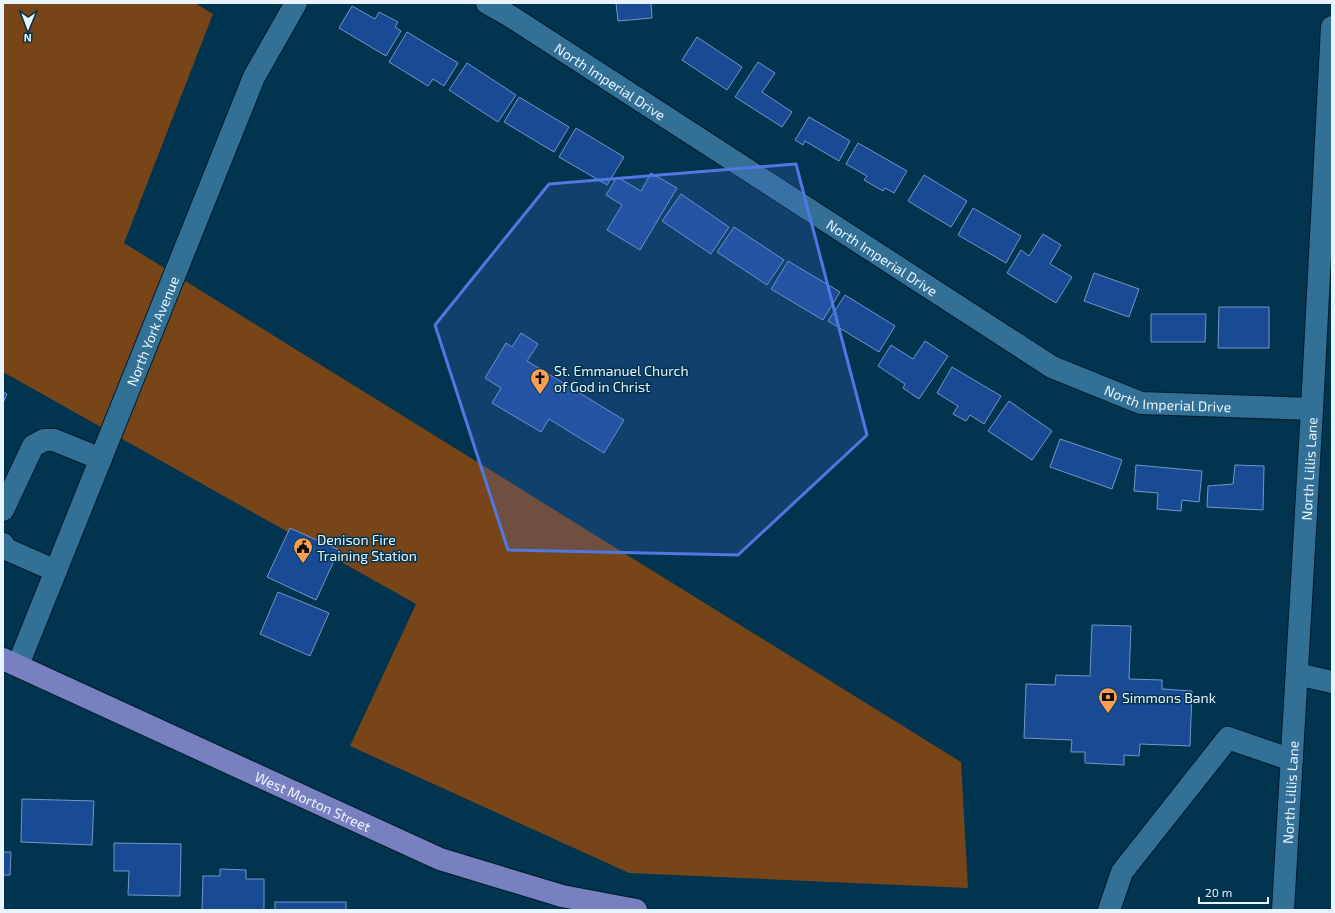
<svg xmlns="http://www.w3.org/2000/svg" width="1335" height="913" viewBox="0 0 1335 913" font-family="'Exo 2',sans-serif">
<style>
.green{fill:#774518}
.building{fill:#194b94;stroke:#7396ca}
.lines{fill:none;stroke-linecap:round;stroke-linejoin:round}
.minor-casing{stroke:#001b2d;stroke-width:24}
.major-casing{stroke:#001b2d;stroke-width:24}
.minor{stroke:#327096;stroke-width:22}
.major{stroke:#7880bf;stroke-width:22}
.marked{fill:#5078e2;fill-opacity:0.2;stroke:#5078e2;stroke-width:3;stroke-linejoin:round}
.labels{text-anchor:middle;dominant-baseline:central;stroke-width:3;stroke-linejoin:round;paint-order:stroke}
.street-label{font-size:14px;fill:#e9f5fe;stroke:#00344f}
.poi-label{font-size:14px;fill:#e9f5fe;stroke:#00344f;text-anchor:start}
</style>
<rect width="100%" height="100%" fill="#00344f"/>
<polygon class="green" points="3,3 195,3 213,14 124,243 961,762 968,888 629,873 350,746 416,604 3,372"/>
<g class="building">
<polygon points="616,3 651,3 652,18 618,21"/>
<polygon points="352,6 375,19 379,12 398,22 395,27 401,31 386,56 339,28"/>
<polygon points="407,32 458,63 444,86 433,79 428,86 389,62"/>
<polygon points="697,37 742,67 727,90 682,60"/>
<polygon points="758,62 775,73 762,92 792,112 782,127 735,97"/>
<polygon points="467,63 516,95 498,122 449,90"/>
<polygon points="519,97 569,127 554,152 504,122"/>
<polygon points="809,117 850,141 839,161 805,141 803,145 795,140"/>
<polygon points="576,128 624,157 607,185 559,157"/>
<polygon points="858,143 907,171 894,193 885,188 883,191 864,180 867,176 846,164"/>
<polygon points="651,173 677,188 640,250 607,230 622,205 606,195 617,177 641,191"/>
<polygon points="924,175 967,201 951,227 908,201"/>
<polygon points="681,194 729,227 711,254 662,221"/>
<polygon points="973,208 1021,236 1006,263 958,235"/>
<polygon points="734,227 784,260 767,285 717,252"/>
<polygon points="1043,234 1061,245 1050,264 1072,277 1056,303 1007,273 1021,250 1029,256"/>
<polygon points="788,261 840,292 823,320 771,289"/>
<polygon points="1094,273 1139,289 1129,317 1084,301"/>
<polygon points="845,295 895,326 879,352 828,321"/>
<polygon points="1219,307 1269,307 1269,348 1218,348"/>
<polygon points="1151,314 1206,314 1205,342 1151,342"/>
<polygon points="521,333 538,344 527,361 624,420 604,453 549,419 541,432 492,403 501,388 485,378 506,343 512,347"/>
<polygon points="925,341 948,356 919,399 903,388 905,384 878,366 891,345 913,359"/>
<polygon points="952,367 1001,396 984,424 970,415 966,421 953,414 958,406 937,393"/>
<polygon points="3,392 7,394 3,403"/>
<polygon points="1009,401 1052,431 1032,460 988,431"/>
<polygon points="1060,439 1122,460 1112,489 1050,467"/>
<polygon points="1136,465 1202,471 1199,502 1182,500 1181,511 1157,509 1158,493 1134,491"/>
<polygon points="1235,465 1264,466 1263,510 1207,507 1208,486 1233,484"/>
<polygon points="290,528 339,550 316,600 267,577"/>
<polygon points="278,592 329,613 310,656 260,634"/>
<polygon points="1092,625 1131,626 1129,679 1162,680 1162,689 1192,691 1190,746 1140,744 1139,756 1124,755 1124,765 1085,763 1085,752 1071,752 1072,740 1024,738 1026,684 1055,685 1056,675 1090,676"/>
<polygon points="22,799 94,801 92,845 21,842"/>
<polygon points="114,843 181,844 180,896 128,895 129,871 114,871"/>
<polygon points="3,852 11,852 10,875 3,875"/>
<polygon points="220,869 246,870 246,879 264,879 264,910 202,910 203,876 220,876"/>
<rect x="275" y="902" width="71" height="8"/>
</g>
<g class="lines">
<defs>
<g id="minor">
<path id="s1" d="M487,3L510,16L1052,367L1141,403L1312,409"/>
<polyline points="3,510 33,446 44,440 54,440 101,459"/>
<polyline points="3,544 6,549 56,571"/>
<path id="s2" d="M18,665L254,77L296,3"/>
<polyline points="1297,674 1332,682"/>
<polyline points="1109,910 1122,872 1228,738 1292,760"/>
<path id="s3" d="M1283,910L1312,409L1332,27"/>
</g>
<g id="major">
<path id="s4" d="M3,659L440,859L562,896L636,910"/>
</g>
</defs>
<use href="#minor" class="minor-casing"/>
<use href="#major" class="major-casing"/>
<use href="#minor" class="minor"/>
<use href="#major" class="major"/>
</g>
<path class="marked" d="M796,164L867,435L738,555L508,550L435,325L549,184Z"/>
<defs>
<symbol id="church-pin" viewBox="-11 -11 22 30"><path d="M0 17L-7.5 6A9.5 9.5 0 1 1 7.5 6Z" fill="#fb9e50" stroke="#00344f"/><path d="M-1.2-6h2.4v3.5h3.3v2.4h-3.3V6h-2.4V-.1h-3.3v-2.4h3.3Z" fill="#111"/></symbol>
<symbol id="civic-pin" viewBox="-11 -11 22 30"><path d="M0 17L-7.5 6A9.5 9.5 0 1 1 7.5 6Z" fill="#fb9e50" stroke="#00344f"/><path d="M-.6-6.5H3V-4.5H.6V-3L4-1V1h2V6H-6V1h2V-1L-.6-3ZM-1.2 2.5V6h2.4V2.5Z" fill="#111"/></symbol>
<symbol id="bank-pin" viewBox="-11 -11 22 30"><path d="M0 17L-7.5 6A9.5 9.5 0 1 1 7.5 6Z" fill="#fb9e50" stroke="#00344f"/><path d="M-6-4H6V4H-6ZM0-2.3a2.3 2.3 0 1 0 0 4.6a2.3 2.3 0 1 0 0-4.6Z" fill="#111"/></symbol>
</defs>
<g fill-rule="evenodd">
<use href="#church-pin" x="529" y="367" width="22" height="30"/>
<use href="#civic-pin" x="292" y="536" width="22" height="30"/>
<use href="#bank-pin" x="1097" y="686" width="22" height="30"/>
</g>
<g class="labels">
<g class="street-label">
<text stroke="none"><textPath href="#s1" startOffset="146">North Imperial Drive</textPath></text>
<text stroke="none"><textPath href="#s1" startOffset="470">North Imperial Drive</textPath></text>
<text stroke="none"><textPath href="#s2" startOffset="360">North York Avenue</textPath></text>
<text stroke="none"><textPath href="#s1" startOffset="794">North Imperial Drive</textPath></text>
<text stroke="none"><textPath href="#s3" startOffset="442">North Lillis Lane</textPath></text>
<text stroke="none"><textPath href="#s3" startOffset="118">North Lillis Lane</textPath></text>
<text stroke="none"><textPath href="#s4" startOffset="341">West Morton Street</textPath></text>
</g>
<g class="poi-label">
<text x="554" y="370">St. Emmanuel Church<tspan x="554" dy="16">of God in Christ</tspan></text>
<text x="317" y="539">Denison Fire<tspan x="317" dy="16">Training Station</tspan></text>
<text x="1122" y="697">Simmons Bank</text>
</g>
</g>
<rect width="1335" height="913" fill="none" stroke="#e9f5fe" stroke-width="8"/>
<g transform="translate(28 28) rotate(181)" stroke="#00344f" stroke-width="3" paint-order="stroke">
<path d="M0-3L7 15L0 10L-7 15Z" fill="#e9f5fe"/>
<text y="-6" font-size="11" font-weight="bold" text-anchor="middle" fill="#e9f5fe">N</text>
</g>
<path d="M1199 897v6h69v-6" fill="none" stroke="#e9f5fe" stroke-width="2"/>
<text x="1205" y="897" font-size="12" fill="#e9f5fe" stroke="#00344f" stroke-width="3" paint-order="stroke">20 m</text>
</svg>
